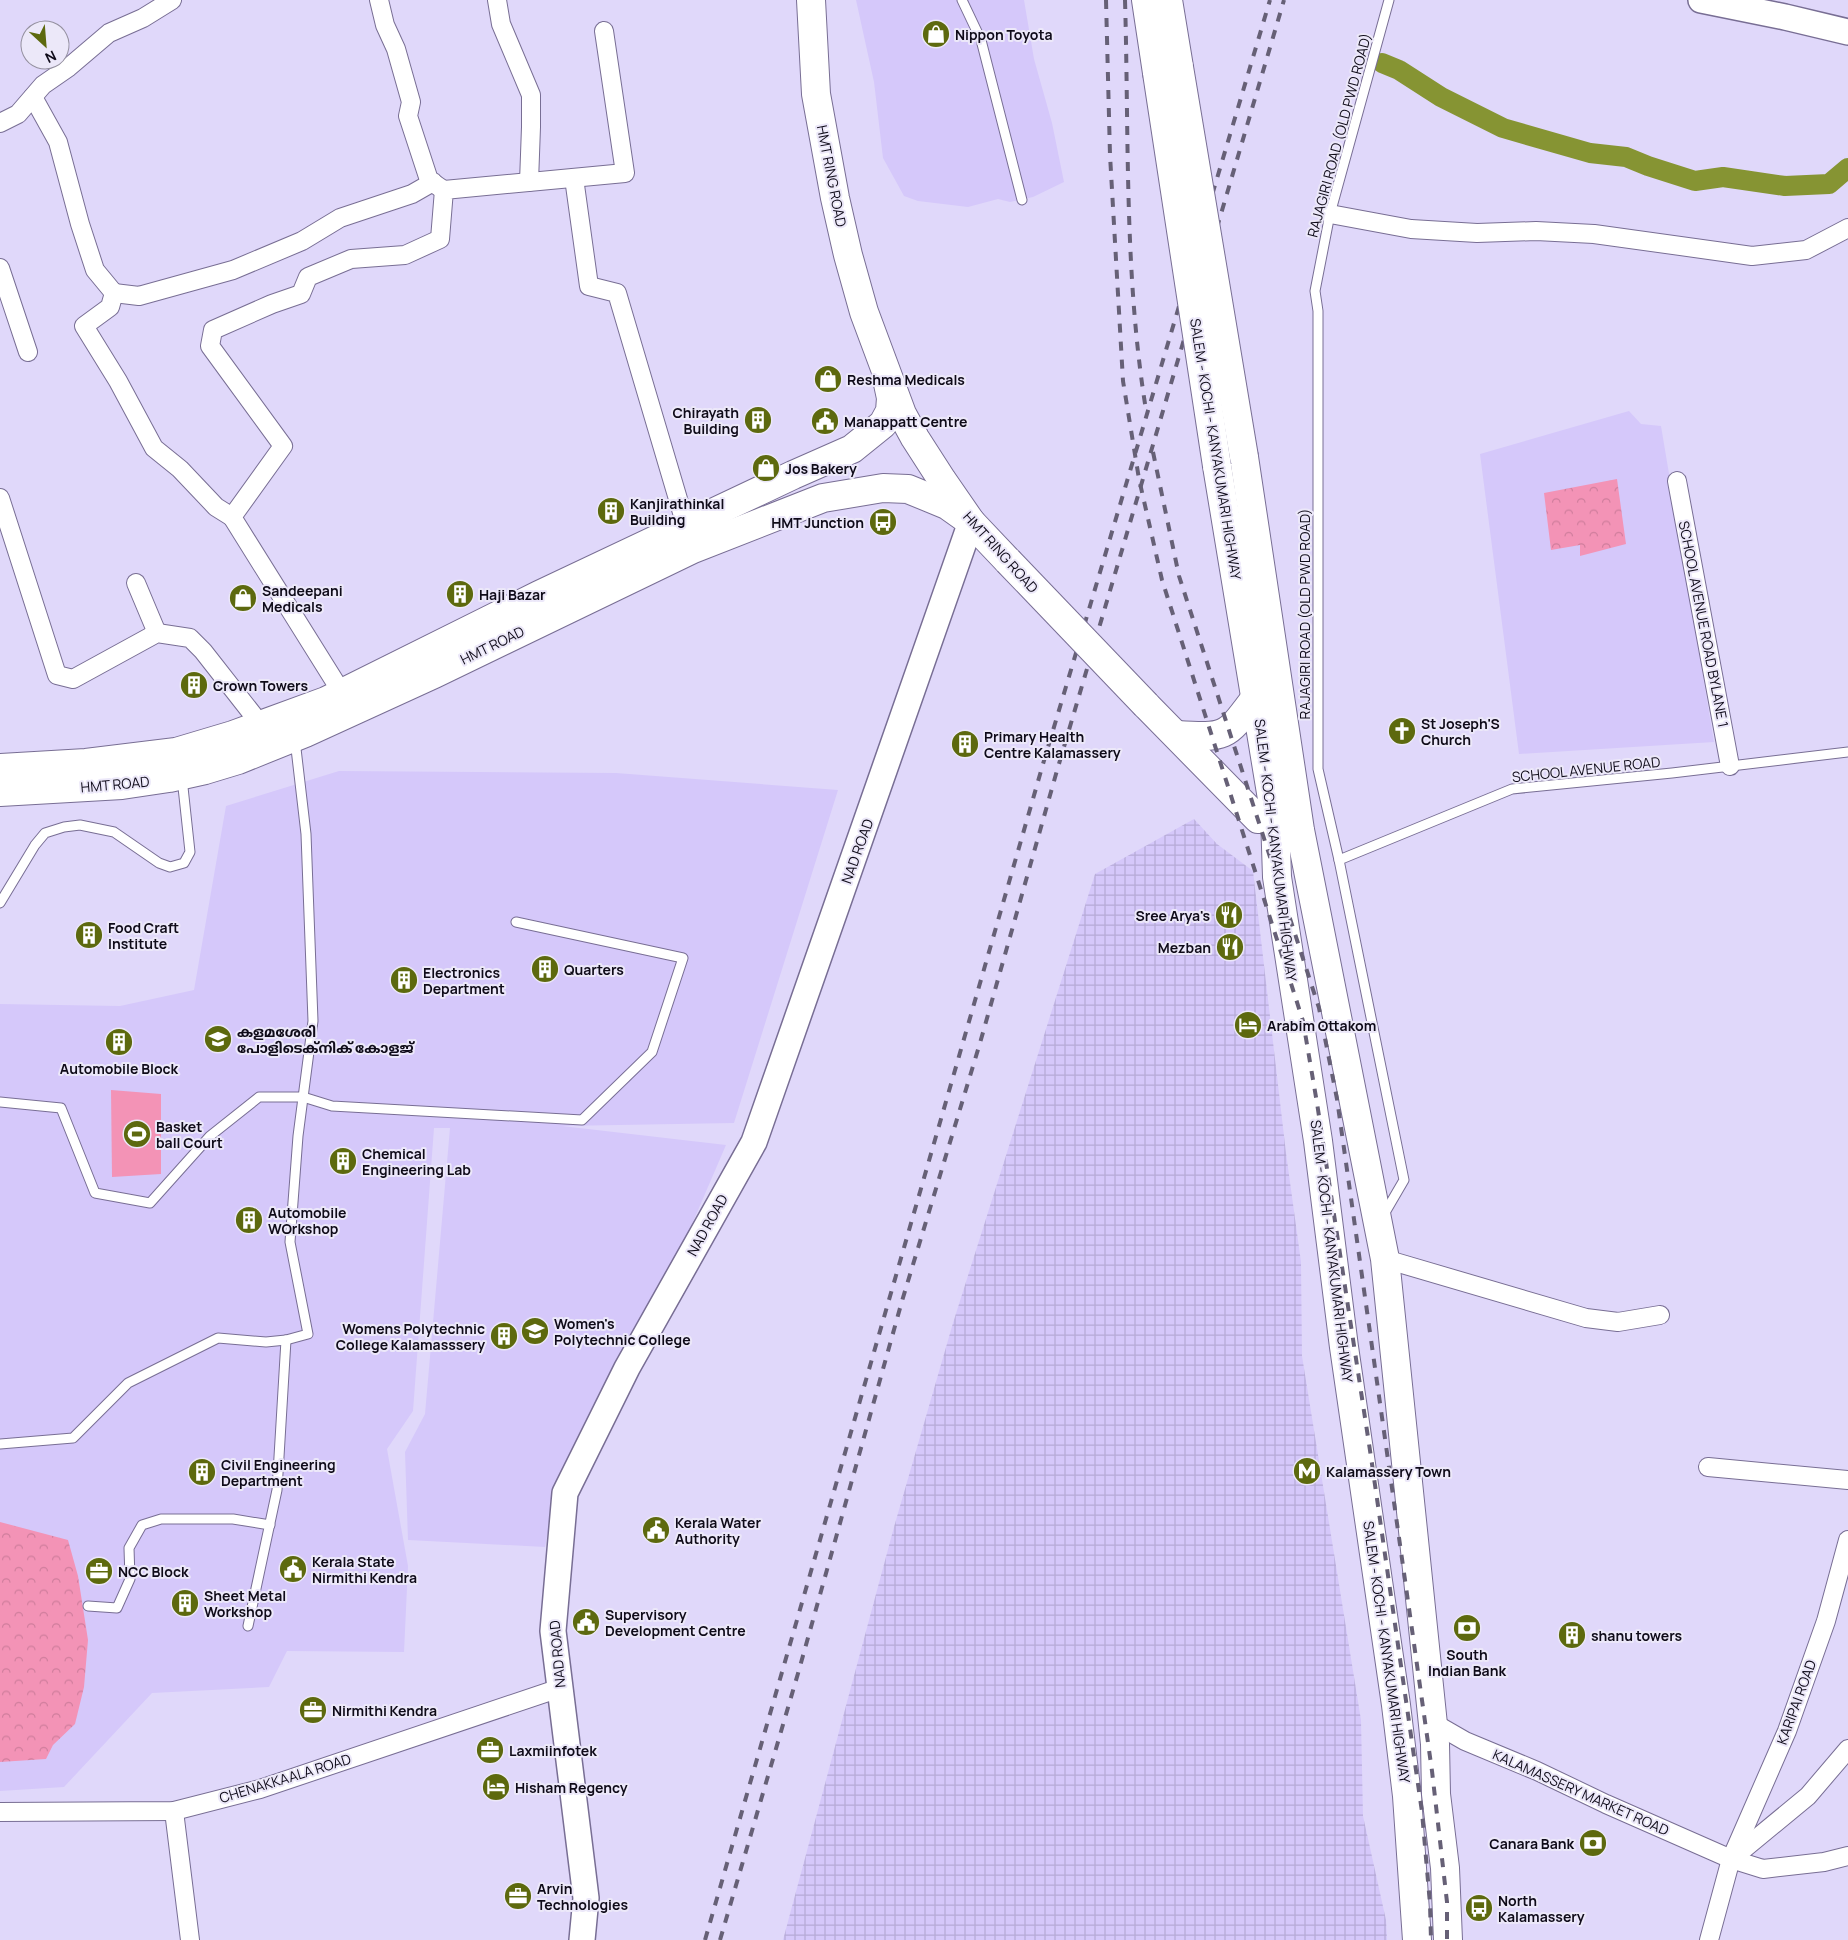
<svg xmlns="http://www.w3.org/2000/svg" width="1848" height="1940" viewBox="0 0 1848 1940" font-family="Manrope,'Noto Sans Malayalam',sans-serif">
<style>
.built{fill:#d5c8fa}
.industrial{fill:url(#industrial-grid)}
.park{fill:url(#park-crowns)}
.pitch{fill:#f393b6}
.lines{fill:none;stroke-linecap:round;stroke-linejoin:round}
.canal{stroke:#869433;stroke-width:20}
.lane-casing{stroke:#786e94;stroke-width:11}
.street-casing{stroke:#786e94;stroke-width:20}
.secondary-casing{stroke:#786e94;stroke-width:28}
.primary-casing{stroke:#786e94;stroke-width:30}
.highway-casing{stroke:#786e94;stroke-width:30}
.lane{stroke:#fff;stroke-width:9}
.street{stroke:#fff;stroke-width:18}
.secondary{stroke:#fff;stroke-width:25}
.primary{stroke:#fff;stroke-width:28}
.highway{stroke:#fff;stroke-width:28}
.rail{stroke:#666076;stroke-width:4;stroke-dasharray:9 9;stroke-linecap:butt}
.highway-bridge-casing{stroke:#786e94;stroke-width:30;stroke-linecap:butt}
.highway-bridge{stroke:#fff;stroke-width:28}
.labels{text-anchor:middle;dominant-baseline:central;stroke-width:4;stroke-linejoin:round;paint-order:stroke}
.poi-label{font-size:14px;font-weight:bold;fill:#0f0b19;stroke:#ece8f9;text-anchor:start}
.street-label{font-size:14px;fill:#0f0b19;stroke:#ece8f9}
</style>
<defs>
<pattern id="industrial-grid" width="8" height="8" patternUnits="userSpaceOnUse" patternTransform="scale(1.25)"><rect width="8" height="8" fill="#d5c8fa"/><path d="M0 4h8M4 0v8" fill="none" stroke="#b6aad6"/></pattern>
<pattern id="park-crowns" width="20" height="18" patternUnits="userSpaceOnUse" patternTransform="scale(1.25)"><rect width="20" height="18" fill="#f393b6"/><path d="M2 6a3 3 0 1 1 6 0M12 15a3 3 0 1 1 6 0" fill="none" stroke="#cf7d9c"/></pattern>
</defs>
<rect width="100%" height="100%" fill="#e0d8fa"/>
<g class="built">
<polygon points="856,0 1024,0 1034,59 1052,123 1064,182 1033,197 1010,202 998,199 968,207 918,201 904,196 883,158 874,82"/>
<polygon points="1629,411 1641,424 1661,426 1714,742 1519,754 1480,454"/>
<polygon points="339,771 616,773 838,790 734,1123 562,1126 726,1145 680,1252 557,1485 545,1547 408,1540 405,1452 425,1414 450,1128 434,1128 413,1411 387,1449 408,1566 404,1652 287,1651 269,1687 152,1693 64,1787 0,1791 0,1004 120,1006 194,990 226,806"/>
</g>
<polygon class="industrial" points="1194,819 1217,844 1253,871 1286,1153 1301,1262 1302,1356 1361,1720 1363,1816 1386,1920 1387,1940 783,1940 894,1527 953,1323 1095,874"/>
<g class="park">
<polygon points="1617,479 1626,544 1580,556 1580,545 1551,550 1544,493"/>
<polygon points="0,1522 68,1540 78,1576 88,1640 84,1687 75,1724 53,1745 46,1759 0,1762"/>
</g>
<polygon class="pitch" points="111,1090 161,1094 161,1174 112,1177"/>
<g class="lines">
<polyline class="canal" points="1382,63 1399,70 1441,97 1503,128 1590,153 1626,157 1648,166 1695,181 1723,177 1785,186 1829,184 1848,168"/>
<defs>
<g id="lane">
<polyline points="962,0 981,40 1022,200"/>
<polyline points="1339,860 1512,789 1672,773 1848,752"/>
<polyline points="0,903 35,845 45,833 64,827 80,825 114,832 159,863 170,867 184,863 190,852 182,778"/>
<polyline points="0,1102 61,1108 95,1193 150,1203 210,1136 259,1097 303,1097 332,1106 582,1120 652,1052 683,958 516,922"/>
<polyline points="1383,1216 1404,1180 1339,860 1318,769 1318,311 1315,291 1330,214 1389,0"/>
<polyline points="0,1444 73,1438 128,1383 218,1338 266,1342 286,1340 308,1334 290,1242 298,1136 313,1021 306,834 295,740"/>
<polyline points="88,1606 117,1608 130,1579 129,1548 142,1525 161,1519 233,1519 270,1525"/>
<polyline points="248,1626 277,1490 286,1340"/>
</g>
<g id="street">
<polyline points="379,0 385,25 396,49 411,102 408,116 429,180 442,189"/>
<polyline points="497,0 501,24 531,95 531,127 529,182"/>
<polyline points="33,97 58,142 80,224 95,270 114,293 110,307 84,326 118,381 154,448 180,469 216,507 232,517"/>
<polyline points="0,123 18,114 43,85 69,67 109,33 143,18 172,0"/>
<polyline points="574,178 589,286 617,293 686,526"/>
<polyline points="1330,214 1411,229 1477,233 1536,231 1594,234 1752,256 1806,250 1848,228"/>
<polyline points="0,268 28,352"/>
<polyline points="114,293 139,296 233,270 302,241 340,218 412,194 433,182"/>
<polyline points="1677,481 1730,766"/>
<polyline points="0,498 57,675 73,679 157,633 190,638 203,651 261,725"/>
<polyline points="136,583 157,633"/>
<polyline points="342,693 232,517 283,446 210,346 213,330 272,304 301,294 308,277 351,259 405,255 440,239 444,190 625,173 604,31"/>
<polyline points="1385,1259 1586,1318 1618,1322 1660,1315"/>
<polyline points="1708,1467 1848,1480"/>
<polyline points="1432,1722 1465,1741 1537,1771 1606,1804 1731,1859 1763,1869 1824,1862 1848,1856"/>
<polyline points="174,1811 190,1940"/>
<polyline points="0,1812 174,1811 260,1789 560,1688"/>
<polyline points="1734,1857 1808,1796 1848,1749"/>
<polyline points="1709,1940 1731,1859 1787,1731 1826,1621 1848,1540"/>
</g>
<g id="secondary">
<polyline points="1701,0 1785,17 1848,32"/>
<polyline points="582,1940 586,1898 553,1631 565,1493 627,1368 754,1142 971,522"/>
</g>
<g id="primary">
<path d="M1177,735C1228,738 1226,737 1256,697"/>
<polyline points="0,768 86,763 176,752 233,735 326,701 539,595 793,475 852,449 883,424 890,411 891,398 887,379"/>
<polyline points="0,792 122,785 169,778 205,770 238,760 305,733 434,674 693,549 823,498 883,488 908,489 947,505 971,522"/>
</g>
<g id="highway">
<polyline points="811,0 816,94 835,198 848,255 864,312 902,414 915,438 942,480 971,522 1008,561"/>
<polyline points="1146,0 1157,73"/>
<polyline points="1168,0 1179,67"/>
<polyline points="1244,457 1300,830 1385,1259 1435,1744 1436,1794 1445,1868 1448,1940"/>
<polyline points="1217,466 1275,817 1277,877 1318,1141 1344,1347 1396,1705 1407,1796 1417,1940"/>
<polyline points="1146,705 1258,819 1275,817"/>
</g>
</defs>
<use href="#lane" class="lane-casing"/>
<use href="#street" class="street-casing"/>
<use href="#secondary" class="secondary-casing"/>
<use href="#primary" class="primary-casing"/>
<use href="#highway" class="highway-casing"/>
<use href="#lane" class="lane"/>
<use href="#street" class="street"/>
<use href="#secondary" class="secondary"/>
<use href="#primary" class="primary"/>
<use href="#highway" class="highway"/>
<g class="rail">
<polyline points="1106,0 1110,155 1123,381 1139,479 1162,580 1303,1021 1317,1103 1371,1457 1422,1812 1430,1904 1431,1940"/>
<path d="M1125,0C1129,136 1124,275 1146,410"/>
<polyline points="1153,452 1179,576 1319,1008 1337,1099 1432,1771 1447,1902 1447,1940"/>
<polyline points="705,1940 1043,764 1270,0"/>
<polyline points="720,1940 799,1670 902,1301 980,1043 1056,774 1284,0"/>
</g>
<defs>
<g id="highway-bridge">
<polyline points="1179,67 1244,457"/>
<polyline points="1157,73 1217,466"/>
<polyline points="1008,561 1146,705"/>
</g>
</defs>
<use href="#highway-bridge" class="highway-bridge-casing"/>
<use href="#highway-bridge" class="highway-bridge"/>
</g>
<defs>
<symbol id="shop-disc" viewBox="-11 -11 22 22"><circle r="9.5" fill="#5d690e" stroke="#ece8f9"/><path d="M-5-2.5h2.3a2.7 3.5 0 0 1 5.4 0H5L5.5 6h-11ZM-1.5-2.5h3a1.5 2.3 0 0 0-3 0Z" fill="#fff"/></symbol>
<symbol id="building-disc" viewBox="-11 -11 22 22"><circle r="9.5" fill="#5d690e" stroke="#ece8f9"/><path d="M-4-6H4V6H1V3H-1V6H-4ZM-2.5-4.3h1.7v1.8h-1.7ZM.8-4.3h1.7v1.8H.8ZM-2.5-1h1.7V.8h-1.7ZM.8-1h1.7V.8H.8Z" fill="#fff"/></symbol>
<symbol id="civic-disc" viewBox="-11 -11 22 22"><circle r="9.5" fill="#5d690e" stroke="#ece8f9"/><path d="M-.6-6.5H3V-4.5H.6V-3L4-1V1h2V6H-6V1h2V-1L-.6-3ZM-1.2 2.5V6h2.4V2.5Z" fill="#fff"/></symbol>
<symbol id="bus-disc" viewBox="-11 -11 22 22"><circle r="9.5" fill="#5d690e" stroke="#ece8f9"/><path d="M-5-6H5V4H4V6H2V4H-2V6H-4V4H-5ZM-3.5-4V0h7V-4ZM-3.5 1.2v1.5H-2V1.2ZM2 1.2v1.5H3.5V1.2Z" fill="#fff"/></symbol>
<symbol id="church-disc" viewBox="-11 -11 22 22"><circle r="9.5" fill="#5d690e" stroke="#ece8f9"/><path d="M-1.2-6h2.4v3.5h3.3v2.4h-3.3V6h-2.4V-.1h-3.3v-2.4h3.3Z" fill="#fff"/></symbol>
<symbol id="restaurant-disc" viewBox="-11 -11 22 22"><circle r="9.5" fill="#5d690e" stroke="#ece8f9"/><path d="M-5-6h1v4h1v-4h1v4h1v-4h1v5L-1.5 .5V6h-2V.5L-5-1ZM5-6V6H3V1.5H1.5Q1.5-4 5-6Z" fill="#fff"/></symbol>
<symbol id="hotel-disc" viewBox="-11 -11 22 22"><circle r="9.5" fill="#5d690e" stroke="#ece8f9"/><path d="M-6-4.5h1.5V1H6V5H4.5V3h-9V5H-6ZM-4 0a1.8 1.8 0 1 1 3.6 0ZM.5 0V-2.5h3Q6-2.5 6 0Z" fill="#fff"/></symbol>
<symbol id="university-disc" viewBox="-11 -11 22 22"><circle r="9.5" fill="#5d690e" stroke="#ece8f9"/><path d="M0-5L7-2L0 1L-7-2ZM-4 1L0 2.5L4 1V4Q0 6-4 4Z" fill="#fff"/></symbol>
<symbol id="stadium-disc" viewBox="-11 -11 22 22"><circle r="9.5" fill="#5d690e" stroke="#ece8f9"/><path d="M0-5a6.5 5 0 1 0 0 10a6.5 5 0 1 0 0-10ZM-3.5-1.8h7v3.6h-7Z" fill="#fff"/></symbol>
<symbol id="metro-disc" viewBox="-11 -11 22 22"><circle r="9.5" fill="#5d690e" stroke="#ece8f9"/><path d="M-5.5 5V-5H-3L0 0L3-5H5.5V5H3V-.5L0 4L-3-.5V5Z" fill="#fff"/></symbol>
<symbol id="office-disc" viewBox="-11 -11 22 22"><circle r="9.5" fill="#5d690e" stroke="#ece8f9"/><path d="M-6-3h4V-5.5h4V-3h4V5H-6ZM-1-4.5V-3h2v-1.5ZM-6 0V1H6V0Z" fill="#fff"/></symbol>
<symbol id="bank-disc" viewBox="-11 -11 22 22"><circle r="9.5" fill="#5d690e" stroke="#ece8f9"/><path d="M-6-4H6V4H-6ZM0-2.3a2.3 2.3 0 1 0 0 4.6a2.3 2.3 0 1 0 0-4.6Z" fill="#fff"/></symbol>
</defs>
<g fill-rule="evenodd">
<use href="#shop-disc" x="920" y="18" width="32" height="32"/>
<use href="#shop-disc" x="812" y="363" width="32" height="32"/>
<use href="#building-disc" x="742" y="404" width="32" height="32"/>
<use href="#civic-disc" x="809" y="405" width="32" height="32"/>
<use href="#shop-disc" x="750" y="452" width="32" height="32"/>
<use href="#building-disc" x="595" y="495" width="32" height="32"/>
<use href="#bus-disc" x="867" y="506" width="32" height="32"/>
<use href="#building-disc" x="444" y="578" width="32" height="32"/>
<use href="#shop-disc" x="227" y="582" width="32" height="32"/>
<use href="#building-disc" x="178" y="669" width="32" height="32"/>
<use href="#church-disc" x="1386" y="715" width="32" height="32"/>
<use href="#building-disc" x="949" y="728" width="32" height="32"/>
<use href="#restaurant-disc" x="1213" y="899" width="32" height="32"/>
<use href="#building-disc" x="73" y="919" width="32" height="32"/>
<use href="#restaurant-disc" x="1214" y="931" width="32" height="32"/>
<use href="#building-disc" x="529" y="953" width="32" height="32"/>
<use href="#building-disc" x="388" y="964" width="32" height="32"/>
<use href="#hotel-disc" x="1232" y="1009" width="32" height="32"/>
<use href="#university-disc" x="202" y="1023" width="32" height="32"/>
<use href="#building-disc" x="103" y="1026" width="32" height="32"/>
<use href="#stadium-disc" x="121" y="1118" width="32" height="32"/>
<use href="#building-disc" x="327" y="1145" width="32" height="32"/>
<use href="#building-disc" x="233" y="1204" width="32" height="32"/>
<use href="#university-disc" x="519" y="1315" width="32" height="32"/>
<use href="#building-disc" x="488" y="1320" width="32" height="32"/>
<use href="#metro-disc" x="1291" y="1455" width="32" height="32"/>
<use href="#building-disc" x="186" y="1456" width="32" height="32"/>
<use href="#civic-disc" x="640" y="1514" width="32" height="32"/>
<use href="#civic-disc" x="277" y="1553" width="32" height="32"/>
<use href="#office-disc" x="83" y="1555" width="32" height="32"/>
<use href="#building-disc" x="169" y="1587" width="32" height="32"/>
<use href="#civic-disc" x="570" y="1606" width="32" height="32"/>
<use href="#bank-disc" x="1451" y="1612" width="32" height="32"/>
<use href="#building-disc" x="1556" y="1619" width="32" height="32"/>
<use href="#office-disc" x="297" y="1694" width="32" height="32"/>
<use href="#office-disc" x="474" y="1734" width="32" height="32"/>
<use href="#hotel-disc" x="480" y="1771" width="32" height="32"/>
<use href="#bank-disc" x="1577" y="1827" width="32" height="32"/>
<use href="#office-disc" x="502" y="1880" width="32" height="32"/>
<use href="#bus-disc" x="1463" y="1892" width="32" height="32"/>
</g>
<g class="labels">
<g class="poi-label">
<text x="955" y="34">Nippon Toyota</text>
<text x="847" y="379">Reshma Medicals</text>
<text x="739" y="412" text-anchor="end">Chirayath<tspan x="739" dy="16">Building</tspan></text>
<text x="844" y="421">Manappatt Centre</text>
<text x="785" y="468">Jos Bakery</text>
<text x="630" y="503">Kanjirathinkal<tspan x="630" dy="16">Building</tspan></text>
<text x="864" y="522" text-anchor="end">HMT Junction</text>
<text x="262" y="590">Sandeepani<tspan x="262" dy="16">Medicals</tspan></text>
<text x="479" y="594">Haji Bazar</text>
<text x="213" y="685">Crown Towers</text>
<text x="1421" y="723">St Joseph'S<tspan x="1421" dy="16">Church</tspan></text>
<text x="984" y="736">Primary Health<tspan x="984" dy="16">Centre Kalamassery</tspan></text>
<text x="1210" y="915" text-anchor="end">Sree Arya's</text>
<text x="108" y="927">Food Craft<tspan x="108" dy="16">Institute</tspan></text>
<text x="1211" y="947" text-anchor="end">Mezban</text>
<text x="564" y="969">Quarters</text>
<text x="423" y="972">Electronics<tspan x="423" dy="16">Department</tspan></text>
<text x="1267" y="1025">Arabim Ottakom</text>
<text x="237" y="1031">കളമശേരി<tspan x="237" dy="16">പോളിടെക്നിക് കോളജ്</tspan></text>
<text x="119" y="1068" text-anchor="middle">Automobile Block</text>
<text x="156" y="1126">Basket<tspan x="156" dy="16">ball Court</tspan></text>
<text x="362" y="1153">Chemical<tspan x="362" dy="16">Engineering Lab</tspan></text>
<text x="268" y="1212">Automobile<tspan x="268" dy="16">WOrkshop</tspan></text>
<text x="554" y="1323">Women's<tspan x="554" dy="16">Polytechnic College</tspan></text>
<text x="485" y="1328" text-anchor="end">Womens Polytechnic<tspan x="485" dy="16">College Kalamasssery</tspan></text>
<text x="221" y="1464">Civil Engineering<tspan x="221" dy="16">Department</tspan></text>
<text x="1326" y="1471">Kalamassery Town</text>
<text x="675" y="1522">Kerala Water<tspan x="675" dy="16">Authority</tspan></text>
<text x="312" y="1561">Kerala State<tspan x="312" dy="16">Nirmithi Kendra</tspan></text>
<text x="118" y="1571">NCC Block</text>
<text x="204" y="1595">Sheet Metal<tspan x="204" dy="16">Workshop</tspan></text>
<text x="605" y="1614">Supervisory<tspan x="605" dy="16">Development Centre</tspan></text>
<text x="1591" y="1635">shanu towers</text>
<text x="1467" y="1654" text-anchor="middle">South<tspan x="1467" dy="16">Indian Bank</tspan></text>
<text x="332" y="1710">Nirmithi Kendra</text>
<text x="509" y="1750">Laxmiinfotek</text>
<text x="515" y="1787">Hisham Regency</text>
<text x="1574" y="1843" text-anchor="end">Canara Bank</text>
<text x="537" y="1888">Arvin<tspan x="537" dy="16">Technologies</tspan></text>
<text x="1498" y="1900">North<tspan x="1498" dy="16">Kalamassery</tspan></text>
</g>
<g class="street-label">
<text transform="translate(1339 135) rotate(-75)">RAJAGIRI ROAD (OLD PWD ROAD)</text>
<text transform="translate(832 176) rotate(79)">HMT RING ROAD</text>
<text transform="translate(1216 449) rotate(81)">SALEM - KOCHI - KANYAKUMARI HIGHWAY</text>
<text transform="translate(1001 552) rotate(48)">HMT RING ROAD</text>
<text transform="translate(1304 614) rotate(-90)">RAJAGIRI ROAD (OLD PWD ROAD)</text>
<text transform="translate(1704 624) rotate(79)">SCHOOL AVENUE ROAD BYLANE 1</text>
<text transform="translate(492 645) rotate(-26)">HMT ROAD</text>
<text transform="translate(1586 769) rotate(-6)">SCHOOL AVENUE ROAD</text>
<text transform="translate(115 784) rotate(-5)">HMT ROAD</text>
<text transform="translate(1276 850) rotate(83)">SALEM - KOCHI - KANYAKUMARI HIGHWAY</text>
<text transform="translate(857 851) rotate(-70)">NAD ROAD</text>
<text transform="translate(707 1225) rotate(-61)">NAD ROAD</text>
<text transform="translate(1332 1251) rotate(83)">SALEM - KOCHI - KANYAKUMARI HIGHWAY</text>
<text transform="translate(1387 1652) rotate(82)">SALEM - KOCHI - KANYAKUMARI HIGHWAY</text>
<text transform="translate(557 1654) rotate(-95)">NAD ROAD</text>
<text transform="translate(1796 1702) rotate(-70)">KARIPAI ROAD</text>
<text transform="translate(285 1778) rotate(-17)">CHENAKKAALA ROAD</text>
<text transform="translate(1581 1792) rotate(24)">KALAMASSERY MARKET ROAD</text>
</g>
</g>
<g transform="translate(45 45) rotate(154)"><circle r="24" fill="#ece8f9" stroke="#94909f"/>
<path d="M0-4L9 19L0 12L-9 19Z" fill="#5d690e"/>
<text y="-8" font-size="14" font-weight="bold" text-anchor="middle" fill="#0f0b19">N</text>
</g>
</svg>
